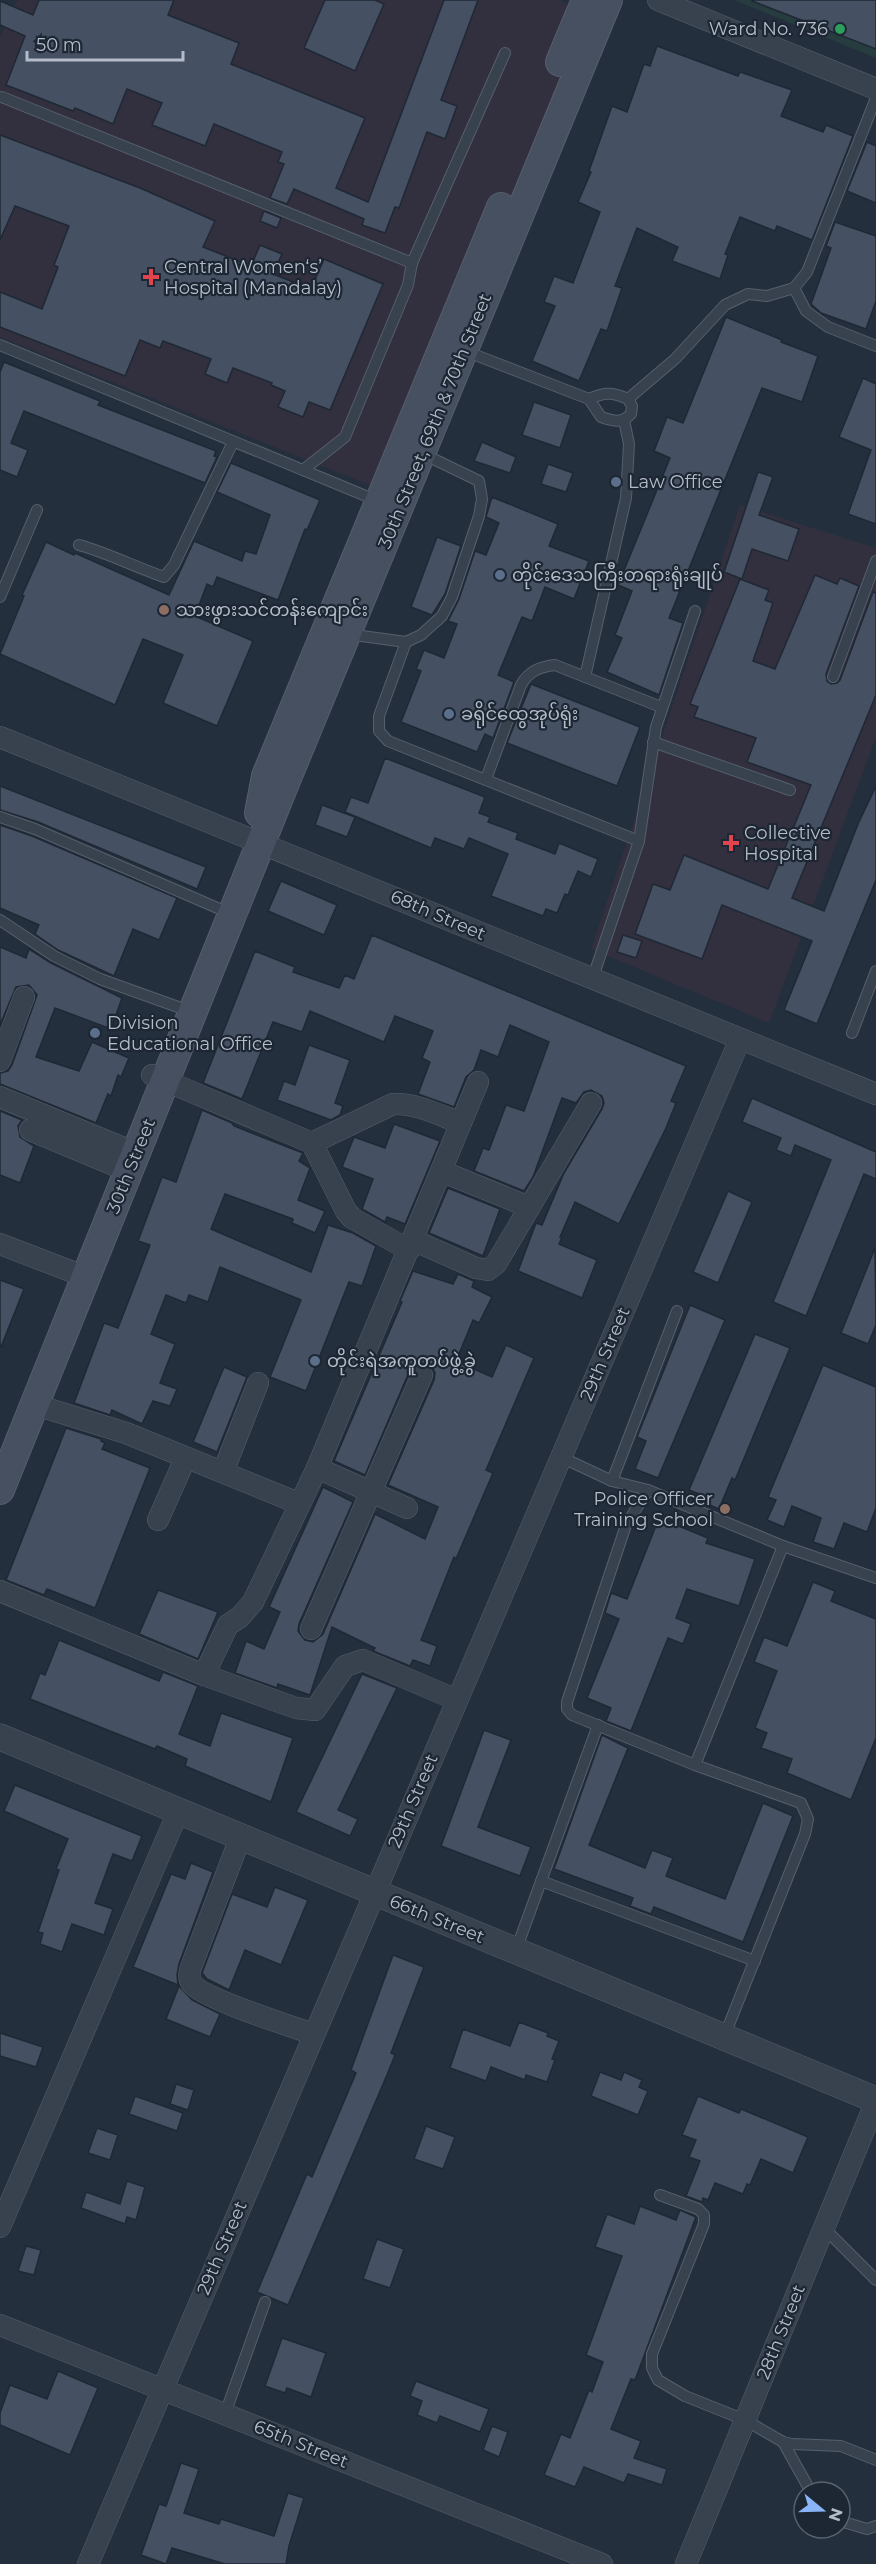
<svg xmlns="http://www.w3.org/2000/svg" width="876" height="2564" viewBox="0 0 876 2564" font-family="Montserrat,'Noto Sans Myanmar',sans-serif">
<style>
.medical{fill:#32303f}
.green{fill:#263c3f}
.building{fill:#455162;stroke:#1f2835;stroke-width:1.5}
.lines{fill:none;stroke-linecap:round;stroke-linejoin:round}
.service-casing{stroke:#565f6c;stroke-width:12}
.minor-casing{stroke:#565f6c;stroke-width:22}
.tertiary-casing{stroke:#565f6c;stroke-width:27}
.secondary-casing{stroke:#565f6c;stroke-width:30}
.service{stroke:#38414e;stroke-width:10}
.minor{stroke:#38414e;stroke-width:21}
.tertiary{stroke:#38414e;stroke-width:26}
.secondary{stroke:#465061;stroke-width:28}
.leisure-dot{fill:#2e9e5b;stroke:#1d2633;stroke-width:2}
.health-dot{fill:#e0444e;stroke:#1d2633;stroke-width:2}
.service-dot{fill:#5c6f8a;stroke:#1d2633;stroke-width:2}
.education-dot{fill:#8d6e63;stroke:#1d2633;stroke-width:2}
.labels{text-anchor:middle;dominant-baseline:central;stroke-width:4.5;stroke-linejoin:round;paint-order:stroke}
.poi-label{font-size:18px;fill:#b4bcc9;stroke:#1d2633;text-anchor:start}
.street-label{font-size:18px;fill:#b4bcc9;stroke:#1d2633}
</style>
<rect width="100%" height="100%" fill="#242f3e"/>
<g class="medical">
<polygon points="17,0 559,0 596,16 404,499 0,337 0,37"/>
<polygon points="740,505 876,548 876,737 769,1023 591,949"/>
</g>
<polygon class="green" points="734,0 876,0 876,58"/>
<g class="building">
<polygon points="39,0 174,0 168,15 239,43 231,64 365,118 336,188 368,202 444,0 478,0 441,100 457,106 445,139 427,132 399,208 395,207 385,233 362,225 364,219 294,189 287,204 270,198 284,164 278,162 282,152 214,124 205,146 152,125 162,103 127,89 113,124 75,108 73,111 6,85 25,36 0,25 0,1 33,15"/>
<polygon points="325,0 375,0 384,4 355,71 304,48"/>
<polygon points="752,0 876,0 876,49 752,1"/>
<polygon points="657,46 738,76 740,72 792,90 781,116 823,132 826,125 853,136 812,240 777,226 775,231 740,217 725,254 728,255 720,279 672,261 678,247 637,228 615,286 622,288 607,331 601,329 579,381 532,361 555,306 544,302 554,276 573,283 600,212 578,202 591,172 589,171 612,106 627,112 644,64 650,66"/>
<polygon points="0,135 140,188 215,221 203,247 251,266 260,245 282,254 273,274 311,289 324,259 383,284 330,410 309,402 303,417 278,407 285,391 271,385 272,383 233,368 227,383 205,374 211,359 163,341 160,348 140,340 125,376 0,327 0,292 42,309 58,267 54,265 69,226 15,206 0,240"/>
<polygon points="867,142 876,146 876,203 847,191"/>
<polygon points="264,211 281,218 277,228 260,221"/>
<polygon points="835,222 876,236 876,301 866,329 821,313 811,304 831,248 826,246"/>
<polygon points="726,317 782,340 781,342 818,356 802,402 762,388 669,618 683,623 659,695 607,672 622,638 615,635 632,591 618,585 670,458 654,451 667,417 683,423"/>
<polygon points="4,362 100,401 98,405 216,451 214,456 217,457 205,483 24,411 11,443 28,450 17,477 0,470 0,372"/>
<polygon points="863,378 876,384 876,524 848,514 871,450 839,437"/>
<polygon points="534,402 571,415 560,448 522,435"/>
<polygon points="482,442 516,457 510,473 474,461"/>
<polygon points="231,463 320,500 307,530 305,529 278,600 217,577 213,587 207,584 195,616 253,641 217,726 163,703 183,655 143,639 115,705 0,654 24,596 22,595 46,542 74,555 75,553 169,595 194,541 242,561 245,551 256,554 270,515 217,492"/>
<polygon points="548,464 573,473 566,492 541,484"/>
<polygon points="758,472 773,477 759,515 799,529 788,561 752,549 742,579 724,572"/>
<polygon points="492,497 558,524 549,546 589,561 574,599 545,587 532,621 522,617 498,675 514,682 493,738 485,734 477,752 401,722 421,671 416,669 424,650 444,658 457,624 448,621 459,599 475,551 486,555 499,523 486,517"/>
<polygon points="437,537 461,546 445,594 432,615 411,607"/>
<polygon points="815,575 837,584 840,578 859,586 826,674 827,681 831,684 837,683 840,680 873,592 876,593 876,695 792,898 824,911 858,824 876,786 876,880 817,1024 784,1010 812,941 722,905 702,959 635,934 653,884 670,890 684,855 768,889 811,785 747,762 756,738 694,717 698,707 690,704 740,579 769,590 765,600 773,603 753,661 775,669"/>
<polygon points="531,684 640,727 617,786 507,743"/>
<polygon points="385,758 485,797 479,813 490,817 488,822 518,833 516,839 555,854 559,843 598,859 591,877 578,871 568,895 565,894 557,913 546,909 543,916 491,896 508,854 469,838 464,849 435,838 431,848 345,812 351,797 368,803"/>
<polygon points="0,786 206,867 197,889 38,822 0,810"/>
<polygon points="322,805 355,817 347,837 315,825"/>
<polygon points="0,825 32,836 177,898 159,940 133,929 114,976 58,950 35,934 39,925 0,908"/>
<polygon points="281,881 337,905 324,935 268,911"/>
<polygon points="372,935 686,1066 671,1101 676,1103 666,1128 619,1224 575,1202 560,1237 562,1237 559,1244 597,1260 582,1298 518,1271 536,1223 542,1225 564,1173 602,1109 604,1103 602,1096 591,1090 584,1092 576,1103 562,1098 533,1177 524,1191 474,1171 483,1148 489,1150 506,1105 524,1111 549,1042 510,1025 498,1057 481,1050 474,1070 466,1077 454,1107 418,1094 430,1062 422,1058 433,1031 395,1016 384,1042 310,1011 302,1032 273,1022 242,1099 203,1083 255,951 295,967 293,972 339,988 345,975 354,979"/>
<polygon points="623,935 642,941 636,958 617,952"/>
<polygon points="0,947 26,958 29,949 51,963 122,998 111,1029 55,1008 36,1057 79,1071 92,1042 129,1058 121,1077 118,1075 111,1096 108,1094 96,1123 0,1084 0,1073 8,1071 12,1065 37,995 29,985 16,987 0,1025"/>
<polygon points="309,1045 350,1060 335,1103 343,1106 340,1115 331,1120 277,1100 284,1081 295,1085"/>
<polygon points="752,1098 876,1152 876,1179 864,1174 806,1316 773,1302 831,1160 795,1145 791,1156 776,1150 781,1138 742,1122"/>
<polygon points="202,1110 232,1123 234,1126 303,1153 299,1161 310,1168 298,1200 325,1211 315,1233 292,1223 293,1219 225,1194 211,1229 311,1272 328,1225 353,1233 376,1246 362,1286 349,1282 306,1391 270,1377 301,1300 220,1267 208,1302 189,1295 186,1303 166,1295 151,1334 175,1344 160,1383 177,1389 170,1406 153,1401 142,1424 112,1410 110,1415 74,1403 104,1323 118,1328 150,1245 138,1241 162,1177 176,1182"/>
<polygon points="0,1111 22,1120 18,1126 20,1137 34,1146 20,1183 0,1175"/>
<polygon points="394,1124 440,1141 405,1224 387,1217 385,1222 362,1209 373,1179 342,1167 354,1137 385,1148"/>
<polygon points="448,1188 500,1209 483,1256 429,1233"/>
<polygon points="728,1191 752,1202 718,1283 693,1272"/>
<polygon points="875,1248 876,1325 868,1344 841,1333"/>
<polygon points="413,1271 453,1284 458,1274 474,1281 472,1287 492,1297 479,1323 473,1320 456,1361 492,1377 506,1345 534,1358 486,1470 493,1473 456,1559 454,1557 421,1640 437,1646 430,1666 413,1660 410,1666 373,1651 375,1648 332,1627 310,1695 278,1684 277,1688 235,1673 246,1641 264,1649 280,1612 269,1607 323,1487 353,1502 299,1624 298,1631 305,1640 313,1642 323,1634 375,1514 425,1539 438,1507 388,1485 434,1380 435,1373 432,1367 420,1362 410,1370 365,1475 334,1461 402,1302 400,1301"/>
<polygon points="0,1280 24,1289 1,1347 0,1347"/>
<polygon points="690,1305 725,1320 658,1478 635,1469 646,1441 637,1437"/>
<polygon points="755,1334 790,1348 735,1480 732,1478 719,1509 705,1503 707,1497 689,1490"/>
<polygon points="823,1365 876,1387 876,1508 867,1532 844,1523 834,1549 813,1542 821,1518 792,1506 784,1527 767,1520 776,1500 768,1497"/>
<polygon points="224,1367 247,1377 217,1452 193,1442"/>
<polygon points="66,1428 101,1439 101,1441 105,1443 102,1449 150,1468 95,1608 47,1589 44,1595 6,1580"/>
<polygon points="659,1518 708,1538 706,1543 755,1559 739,1606 687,1589 676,1618 691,1624 683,1644 668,1638 631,1731 606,1721 611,1708 587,1698 619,1619 605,1613 611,1593 627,1599"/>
<polygon points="813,1582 835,1591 831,1601 876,1619 876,1738 851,1800 787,1773 792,1759 761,1748 767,1733 755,1728 777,1671 754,1662 764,1637 787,1646"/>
<polygon points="158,1590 218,1612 198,1659 139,1634"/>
<polygon points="59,1640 159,1681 163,1672 198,1686 179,1734 210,1746 221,1713 293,1738 271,1802 185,1766 187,1759 157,1746 155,1749 30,1699 40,1673 45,1675"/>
<polygon points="362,1674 397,1688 338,1810 358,1819 350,1836 296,1812"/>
<polygon points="484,1730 511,1740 478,1827 531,1847 520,1876 441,1846"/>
<polygon points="602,1735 628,1748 589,1845 645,1868 652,1850 673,1858 666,1876 725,1899 763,1803 793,1816 743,1942 654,1907 651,1914 630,1906 633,1898 554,1869"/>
<polygon points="15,1785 142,1836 132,1861 113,1854 95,1903 113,1909 104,1935 72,1924 62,1952 40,1944 43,1933 38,1932 59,1870 56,1869 68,1839 4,1811"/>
<polygon points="191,1863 213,1872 179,1964 177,1975 178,1985 133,1967 171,1874 185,1879"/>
<polygon points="275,1887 308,1900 281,1965 245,1950 229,1990 207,1979 202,1973 232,1894 267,1907"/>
<polygon points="393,1955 424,1967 391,2053 395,2055 387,2075 288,2305 257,2292 307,2174 312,2177 356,2073 351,2070"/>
<polygon points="179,1986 192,2000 220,2014 210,2037 166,2019"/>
<polygon points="519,2022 548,2033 547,2036 559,2041 552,2059 555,2060 547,2082 526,2075 525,2080 491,2067 486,2081 450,2068 463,2029 510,2046"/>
<polygon points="0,2033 43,2047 36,2067 0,2056"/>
<polygon points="600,2072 621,2080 624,2072 642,2080 639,2087 648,2091 638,2115 591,2096"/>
<polygon points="176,2084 194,2090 188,2110 170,2104"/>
<polygon points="135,2096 183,2113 177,2131 129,2114"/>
<polygon points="698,2096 739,2113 741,2109 808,2137 793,2173 761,2159 750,2185 747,2184 743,2194 715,2183 708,2200 703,2198 702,2202 686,2196 700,2161 689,2157 696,2140 682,2135"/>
<polygon points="426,2126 455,2137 443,2169 414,2159"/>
<polygon points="97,2128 118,2135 110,2160 88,2153"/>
<polygon points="127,2181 145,2187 136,2220 127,2217 125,2224 81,2208 86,2192 120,2204"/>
<polygon points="640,2206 676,2220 680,2210 696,2217 635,2380 631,2379 611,2429 641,2441 634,2458 667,2469 662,2485 628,2474 624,2483 584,2467 575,2487 544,2475 561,2434 570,2438 589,2390 592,2392 603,2362 586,2355 622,2256 595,2247 607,2214 634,2224"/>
<polygon points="377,2239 404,2249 390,2288 363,2279"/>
<polygon points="26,2246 41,2250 34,2275 18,2271"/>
<polygon points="282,2338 326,2353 311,2397 287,2388 285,2393 265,2386"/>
<polygon points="58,2371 98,2388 70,2455 0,2425 0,2413 10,2385 47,2399"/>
<polygon points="416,2381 489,2409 480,2432 440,2416 437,2423 417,2415 422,2401 410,2396"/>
<polygon points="492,2426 508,2432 499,2457 483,2450"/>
<polygon points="181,2463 199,2469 184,2513 219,2524 221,2519 274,2536 288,2493 304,2498 289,2546 286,2564 225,2564 172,2548 166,2564 141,2555 159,2504 166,2506"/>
</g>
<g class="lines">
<defs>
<g id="service">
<polyline points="2,97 412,263 408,285 345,437 303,470"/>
<polyline points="412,263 505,53"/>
<polyline points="794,288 806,311 828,327 876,346"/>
<polyline points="0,345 378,501"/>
<path d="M465,351L589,399C604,392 613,392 628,399L675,359L725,305L748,294L767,296L794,288L807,272L876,98"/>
<path d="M589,399L601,417C613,421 621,424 631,414L632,406L628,399"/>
<path d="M79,545C108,553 135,567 164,577L174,565L233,442"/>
<polyline points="0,597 37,510"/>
<polyline points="347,634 406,642 421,635 442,616 452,597 479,516 482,499 479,481 421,453"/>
<polyline points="406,642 379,716 379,731 388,741 639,841"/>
<polyline points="585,677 626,498 629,444 624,420"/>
<polyline points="833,677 876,561"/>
<polyline points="653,742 790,790"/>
<path d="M486,779L521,685C529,671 539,667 555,665L661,707"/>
<polyline points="0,817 35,829 222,910"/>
<polyline points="0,920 54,956 100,979 192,1012"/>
<polyline points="592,980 639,841 656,727 695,611"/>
<polyline points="852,1033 876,971"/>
<polyline points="561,1457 612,1481 648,1490 783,1546 876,1578"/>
<polyline points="612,1481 677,1311"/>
<polyline points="648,1490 626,1525 567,1702 567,1709 572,1715 695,1765 801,1803 808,1819 805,1834 724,2037"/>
<polyline points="695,1765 783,1546"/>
<polyline points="541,1881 755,1961"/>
<polyline points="516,1950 598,1725"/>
<polyline points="660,2195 698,2209 704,2215 704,2224 652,2354 652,2368 658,2380 685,2396 745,2420 783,2442 792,2444 841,2446 876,2460"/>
<polyline points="824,2228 876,2280"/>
<polyline points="225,2414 265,2302"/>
<polyline points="783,2442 811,2492"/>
<polyline points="840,2521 867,2529 876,2526"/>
</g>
<g id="minor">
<polyline points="658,0 876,89"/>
<polyline points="0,737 876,1094"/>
<polyline points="0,1061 24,997"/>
<polyline points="152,1075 312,1143 346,1211 352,1218 409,1250"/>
<polyline points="0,1097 121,1147"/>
<polyline points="30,1130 114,1165"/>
<path d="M312,1143L393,1104C417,1103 439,1115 461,1123"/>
<polyline points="441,1171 529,1207"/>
<polyline points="413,1240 476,1268 488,1270 496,1264 591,1103"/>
<polyline points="0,1244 86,1277"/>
<polyline points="36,1405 126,1433 298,1503"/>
<polyline points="317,1468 407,1508"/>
<polyline points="223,1472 258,1383"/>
<polyline points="158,1520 185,1459"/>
<polyline points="0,1591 204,1675 296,1708 315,1710 345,1666 363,1660 457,1700"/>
<polyline points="311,1629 422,1375"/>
<polyline points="204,1675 228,1625 240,1617 253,1602 317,1468 478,1082"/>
<path d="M240,1838L193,1962C190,1969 187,1977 192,1984C204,1999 291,2026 313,2034"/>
<polyline points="0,2227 178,1812"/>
<polyline points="0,2325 602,2564"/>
<polyline points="88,2564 740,1039"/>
<polyline points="686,2564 876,2101"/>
</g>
<polyline id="tertiary" points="0,1737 876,2100"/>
<g id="secondary">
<polyline points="560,62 586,0"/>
<polyline points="259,813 266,776 501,207"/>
<polyline points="0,1490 285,783 608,0"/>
</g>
</defs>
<use href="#service" class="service-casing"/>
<use href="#minor" class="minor-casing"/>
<use href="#tertiary" class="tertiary-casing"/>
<use href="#secondary" class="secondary-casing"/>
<use href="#service" class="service"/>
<use href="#minor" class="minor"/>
<use href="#tertiary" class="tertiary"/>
<use href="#secondary" class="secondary"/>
</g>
<circle class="leisure-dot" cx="840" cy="29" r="6"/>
<g class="health-dot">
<path d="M148 268h6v6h6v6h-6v6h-6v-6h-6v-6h6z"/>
<path d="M728 834h6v6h6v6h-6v6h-6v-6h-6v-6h6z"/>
</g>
<g class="service-dot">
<circle cx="616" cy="482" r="6"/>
<circle cx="500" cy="575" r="6"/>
<circle cx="449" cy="714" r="6"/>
<circle cx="95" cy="1033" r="6"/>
<circle cx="315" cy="1361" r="6"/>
</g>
<g class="education-dot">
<circle cx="164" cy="610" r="6"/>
<circle cx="725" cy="1509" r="6"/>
</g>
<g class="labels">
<g class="poi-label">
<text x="828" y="29" text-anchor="end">Ward No. 736</text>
<text x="164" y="267">Central Women‘s’<tspan x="164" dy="21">Hospital (Mandalay)</tspan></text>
<text x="628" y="482">Law Office</text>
<text x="512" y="575">တိုင်းဒေသကြီးတရားရုံးချုပ်</text>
<text x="176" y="610">သားဖွားသင်တန်းကျောင်း</text>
<text x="461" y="714">ခရိုင်ထွေအုပ်ရုံး</text>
<text x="744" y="833">Collective<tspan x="744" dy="21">Hospital</tspan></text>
<text x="107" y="1023">Division<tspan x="107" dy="21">Educational Office</tspan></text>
<text x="327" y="1361">တိုင်းရဲအကူတပ်ဖွဲ့ခွဲ</text>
<text x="713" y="1499" text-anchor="end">Police Officer<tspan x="713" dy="21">Training School</tspan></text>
</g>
<g class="street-label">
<text transform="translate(435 421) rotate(-68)">30th Street, 69th &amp; 70th Street</text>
<text transform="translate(438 915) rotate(23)">68th Street</text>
<text transform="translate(131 1166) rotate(-68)">30th Street</text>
<text transform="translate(605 1354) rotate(-67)">29th Street</text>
<text transform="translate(413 1801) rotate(-67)">29th Street</text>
<text transform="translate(437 1919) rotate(22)">66th Street</text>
<text transform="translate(222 2248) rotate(-67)">29th Street</text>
<text transform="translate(781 2332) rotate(-68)">28th Street</text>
<text transform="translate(301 2444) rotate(22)">65th Street</text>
</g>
</g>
<g transform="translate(822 2510) rotate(109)"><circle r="28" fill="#1d2633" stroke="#59626f" stroke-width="1.5"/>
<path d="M0-4.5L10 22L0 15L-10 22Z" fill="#8ab4f8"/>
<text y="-9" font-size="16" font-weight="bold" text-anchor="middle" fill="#b4bcc9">N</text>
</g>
<path d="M27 51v9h156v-9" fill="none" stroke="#b4bcc9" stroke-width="3"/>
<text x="36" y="51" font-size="18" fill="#b4bcc9" stroke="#1d2633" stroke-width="4.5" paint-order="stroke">50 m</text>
</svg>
